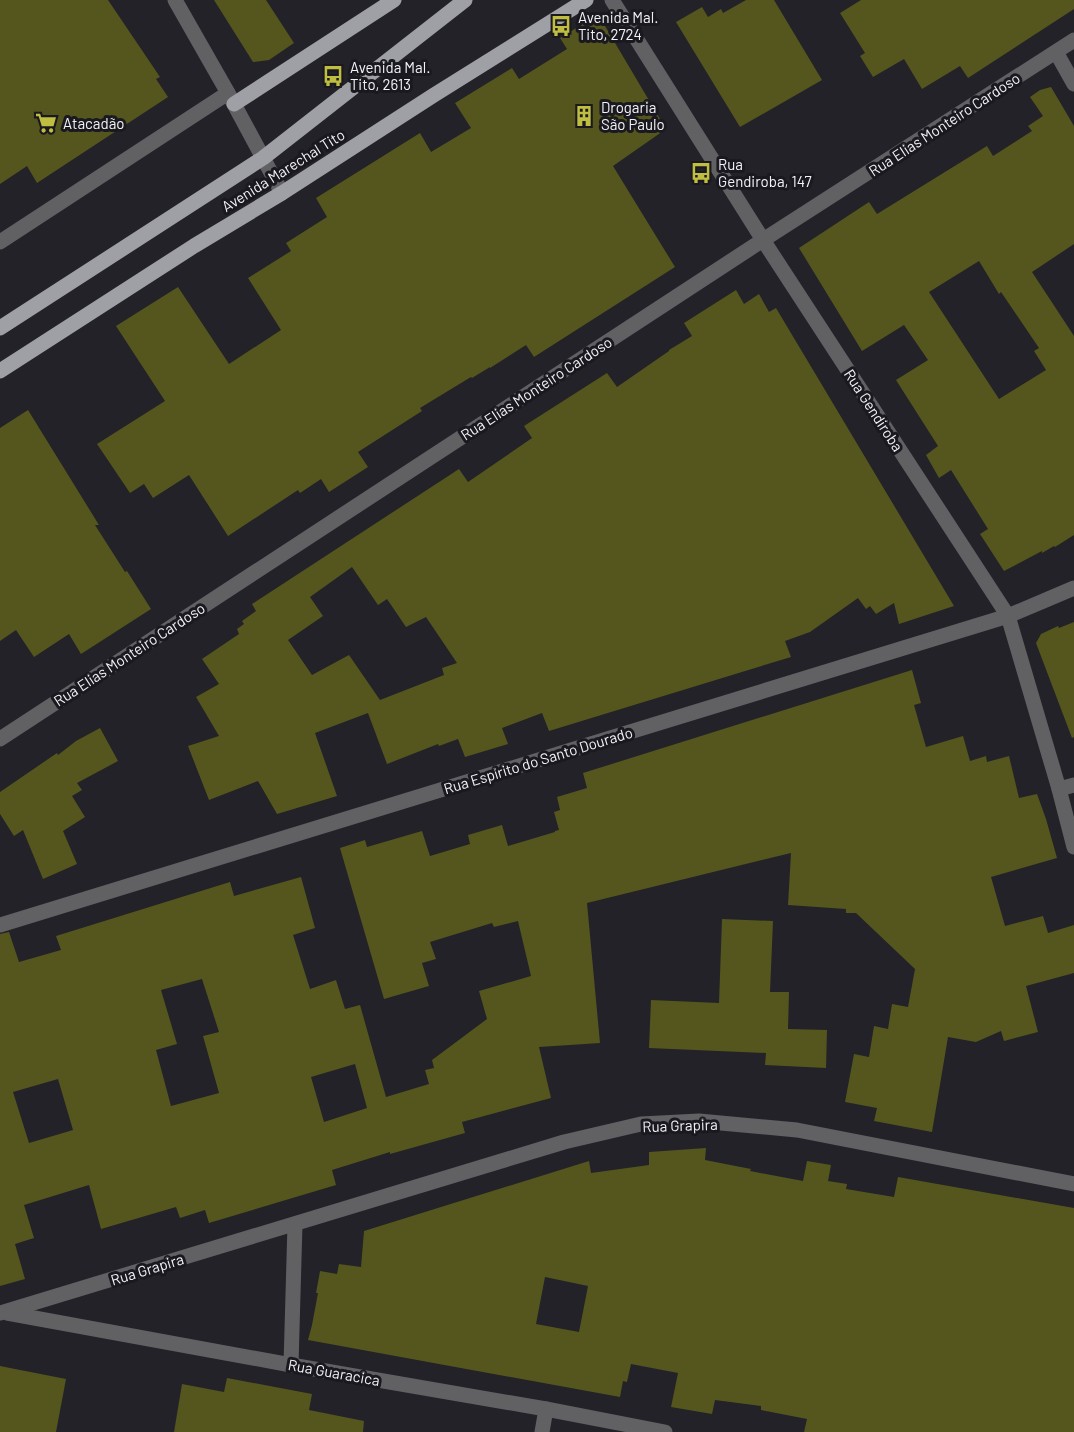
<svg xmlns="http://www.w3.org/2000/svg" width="1074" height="1432" viewBox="0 0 1074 1432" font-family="Barlow,sans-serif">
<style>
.building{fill:#55551e;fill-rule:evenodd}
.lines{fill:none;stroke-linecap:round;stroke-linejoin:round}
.service{stroke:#616164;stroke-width:15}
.minor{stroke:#616164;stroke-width:15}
.tertiary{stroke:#616164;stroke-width:15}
.primary{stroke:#9f9fa6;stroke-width:15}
.labels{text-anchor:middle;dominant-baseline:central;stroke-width:6;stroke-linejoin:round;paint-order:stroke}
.poi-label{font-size:15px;fill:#f3f2f7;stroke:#19191f;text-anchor:start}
.street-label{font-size:15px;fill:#f3f2f7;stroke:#19191f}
</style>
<rect width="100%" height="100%" fill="#232228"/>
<g class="building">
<polygon points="0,0 108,0 160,77 156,79 168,97 37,183 27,166 0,184"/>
<polygon points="214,0 266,0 294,43 269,60 253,62"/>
<polygon points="746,0 774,0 822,80 740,127 676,22 702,7 708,17 721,9 723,13"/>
<polygon points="861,0 1074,0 1074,9 968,78 960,66 922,89 904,59 873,77 860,56 865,53 840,13"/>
<polygon points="591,19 605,26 666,129 613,166 675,267 534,357 526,345 490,368 490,367 472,378 471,377 420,408 422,411 358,452 368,467 329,492 321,479 300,493 298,490 228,536 189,475 153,498 144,484 130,493 97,444 165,401 116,326 178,287 229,364 281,330 248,278 291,251 286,243 327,217 316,198 420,133 431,152 471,128 455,103 512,68 519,79 567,49 560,38"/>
<path d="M1051,87L1074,126V244L1032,272L1074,336V535L1055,547L1054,546L1042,553V551L1004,571L980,534L988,529L951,470L939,478L926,455L938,446L896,380L928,360L904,325L862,351L799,248L869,202L877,214L987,146L993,156L1032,131L1028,126L1043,116L1030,97L1040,90ZM979,261L999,294L1001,292L1039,348L1034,351L1046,370L999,399L929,292Z"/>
<path d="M736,290L744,304L759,294L769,312L776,308L954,606L899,624L894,603L876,614L870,606L866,609L858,598L810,632L785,641L791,657L549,731L542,713L502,728L508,744L465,757L458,739L439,746L438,744L387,764L368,713L315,733L337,796L277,814L258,781L209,800L188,746L219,736L196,697L219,684L202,659L239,634L237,629L244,624L242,621L256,611L252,604L459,469L468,482L532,438L524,426L607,373L617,387L669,351V350L692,336L684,323ZM352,567L378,605L387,599L406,627L426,617L457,663L442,668L444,675L380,700L349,655L312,675L288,640L323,616L310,597Z"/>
<polygon points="28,410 99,525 95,525 125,572 127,571 151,609 81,654 69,634 34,657 16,630 0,641 0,428"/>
<polygon points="1074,622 1074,737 1072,738 1036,643 1041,634 1058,626 1059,628"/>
<path d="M912,670L921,703L914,705L926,747L963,736L970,761L986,756L987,762L1009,756L1019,798L1037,794L1046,819L1057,858L991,877L1005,926L1043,916L1048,933L1074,925V973L1026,986L1038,1032L1004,1041L1001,1031L976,1042L948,1037L932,1132L874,1121L877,1108L845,1102L854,1054L869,1057L874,1026L888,1029L892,1004L908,1007L915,969L856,913H846V909L788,905L791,853L587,903L600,1043L539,1047L551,1098L462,1122L465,1133L390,1154V1152L332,1170L336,1185L209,1223L205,1210L180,1218L176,1207L101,1229L89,1185L24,1205L34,1238L15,1244L25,1279L0,1286V934L9,932L19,962L61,950L56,936L230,882L234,896L301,877L315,928L293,935L310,989L336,980L345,1009L360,1005L386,1097L429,1084L425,1070L434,1068L432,1060L487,1019L479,991L531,976L518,921L494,927L492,923L430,942L436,959L422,963L429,986L384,999L340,848L365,840L367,847L422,831L430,856L470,844L468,835L502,825L508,846L555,832V831L559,830L554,812L560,810L557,797L587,788L583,773ZM202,979L219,1032L203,1036L219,1093L171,1106L156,1050L177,1044L161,990ZM355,1064L367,1108L324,1122L311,1077ZM58,1079L73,1130L29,1143L13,1092Z"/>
<polygon points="100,728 118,761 77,783 82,790 72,796 85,817 63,831 77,864 43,879 23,830 14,836 0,814 0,792 57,753 58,755 76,741"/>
<polygon points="722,919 773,921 770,992 789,992 788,1029 827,1030 826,1068 765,1065 766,1053 649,1048 651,1000 719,1003"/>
<path d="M706,1148L705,1160L751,1169L750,1171L803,1181L807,1161L831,1165L828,1181L847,1184L846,1189L894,1197L898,1177L1074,1208V1432H804L807,1419L761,1410V1406L715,1400L712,1414L671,1407L678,1373L631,1364L627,1382L623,1381L620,1397L308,1340L312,1325L318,1293H316L320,1271L337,1274L339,1264L361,1267L364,1231L589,1161L591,1173L649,1165V1152ZM545,1277L588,1286L579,1332L536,1324Z"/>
<polygon points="0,1366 66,1379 56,1432 0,1432"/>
<polygon points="227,1378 312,1394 309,1410 364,1421 363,1432 174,1432 182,1384 224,1392"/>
</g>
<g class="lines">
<polyline class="service" points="0,242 228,93"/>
<g class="minor">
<polyline points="175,0 228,93 282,193"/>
<polyline points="1056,52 1074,84"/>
<polyline points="0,739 763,240 1074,40"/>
<polyline points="1059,789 1074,785"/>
<polyline points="0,925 1008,616 1074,588"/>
<polyline points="0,1313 564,1142 641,1124 699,1121 797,1130 1074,1184"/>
<polyline points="7,1313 291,1365 546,1409 665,1432"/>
<polyline points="291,1365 295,1224"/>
<polyline points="542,1432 546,1409"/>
</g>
<polyline class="tertiary" points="612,0 763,240 1008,616 1059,789 1074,847"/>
<g class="primary">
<polyline points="234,104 394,0"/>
<polyline points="0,328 263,158 465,0"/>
<polyline points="0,371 194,246 282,193 434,95 586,0"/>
</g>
</g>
<defs>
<symbol id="bus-bare" viewBox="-9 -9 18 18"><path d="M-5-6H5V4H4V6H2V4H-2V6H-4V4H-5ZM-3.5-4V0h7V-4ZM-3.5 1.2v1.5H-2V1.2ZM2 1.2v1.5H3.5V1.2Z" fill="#bfbe41" stroke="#19191f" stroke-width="2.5" paint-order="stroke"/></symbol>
<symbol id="building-bare" viewBox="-9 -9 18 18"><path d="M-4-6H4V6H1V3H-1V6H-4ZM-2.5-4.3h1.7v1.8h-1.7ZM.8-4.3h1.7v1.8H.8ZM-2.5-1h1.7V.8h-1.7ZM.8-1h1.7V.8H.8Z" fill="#bfbe41" stroke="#19191f" stroke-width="2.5" paint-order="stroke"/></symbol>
<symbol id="supermarket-bare" viewBox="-9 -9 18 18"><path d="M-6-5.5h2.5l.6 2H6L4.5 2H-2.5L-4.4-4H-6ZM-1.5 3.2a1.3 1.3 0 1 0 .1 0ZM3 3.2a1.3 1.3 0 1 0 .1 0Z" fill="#bfbe41" stroke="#19191f" stroke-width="2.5" paint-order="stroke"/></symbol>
</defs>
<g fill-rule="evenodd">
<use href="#bus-bare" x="546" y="11" width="30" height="30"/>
<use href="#bus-bare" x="318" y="61" width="30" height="30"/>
<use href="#building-bare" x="569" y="101" width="30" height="30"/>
<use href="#supermarket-bare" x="31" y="108" width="30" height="30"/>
<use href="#bus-bare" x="686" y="158" width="30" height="30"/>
</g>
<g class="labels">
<g class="poi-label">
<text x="578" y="17">Avenida Mal.<tspan x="578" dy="17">Tito, 2724</tspan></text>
<text x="350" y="67">Avenida Mal.<tspan x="350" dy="17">Tito, 2613</tspan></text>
<text x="601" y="107">Drogaria<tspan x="601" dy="17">São Paulo</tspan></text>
<text x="63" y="123">Atacadão</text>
<text x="718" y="164">Rua<tspan x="718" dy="17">Gendiroba, 147</tspan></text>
</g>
<g class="street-label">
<text transform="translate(944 124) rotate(-33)">Rua Elias Monteiro Cardoso</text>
<text transform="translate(283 170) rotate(-32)">Avenida Marechal Tito</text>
<text transform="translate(536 388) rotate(-33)">Rua Elias Monteiro Cardoso</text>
<text transform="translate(874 410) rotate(57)">Rua Gendiroba</text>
<text transform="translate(129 654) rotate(-33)">Rua Elias Monteiro Cardoso</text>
<text transform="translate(538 760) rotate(-17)">Rua Espírito do Santo Dourado</text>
<text transform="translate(680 1125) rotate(-2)">Rua Grapira</text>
<text transform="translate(147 1269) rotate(-17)">Rua Grapira</text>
<text transform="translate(334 1372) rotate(10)">Rua Guaracica</text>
</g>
</g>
</svg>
